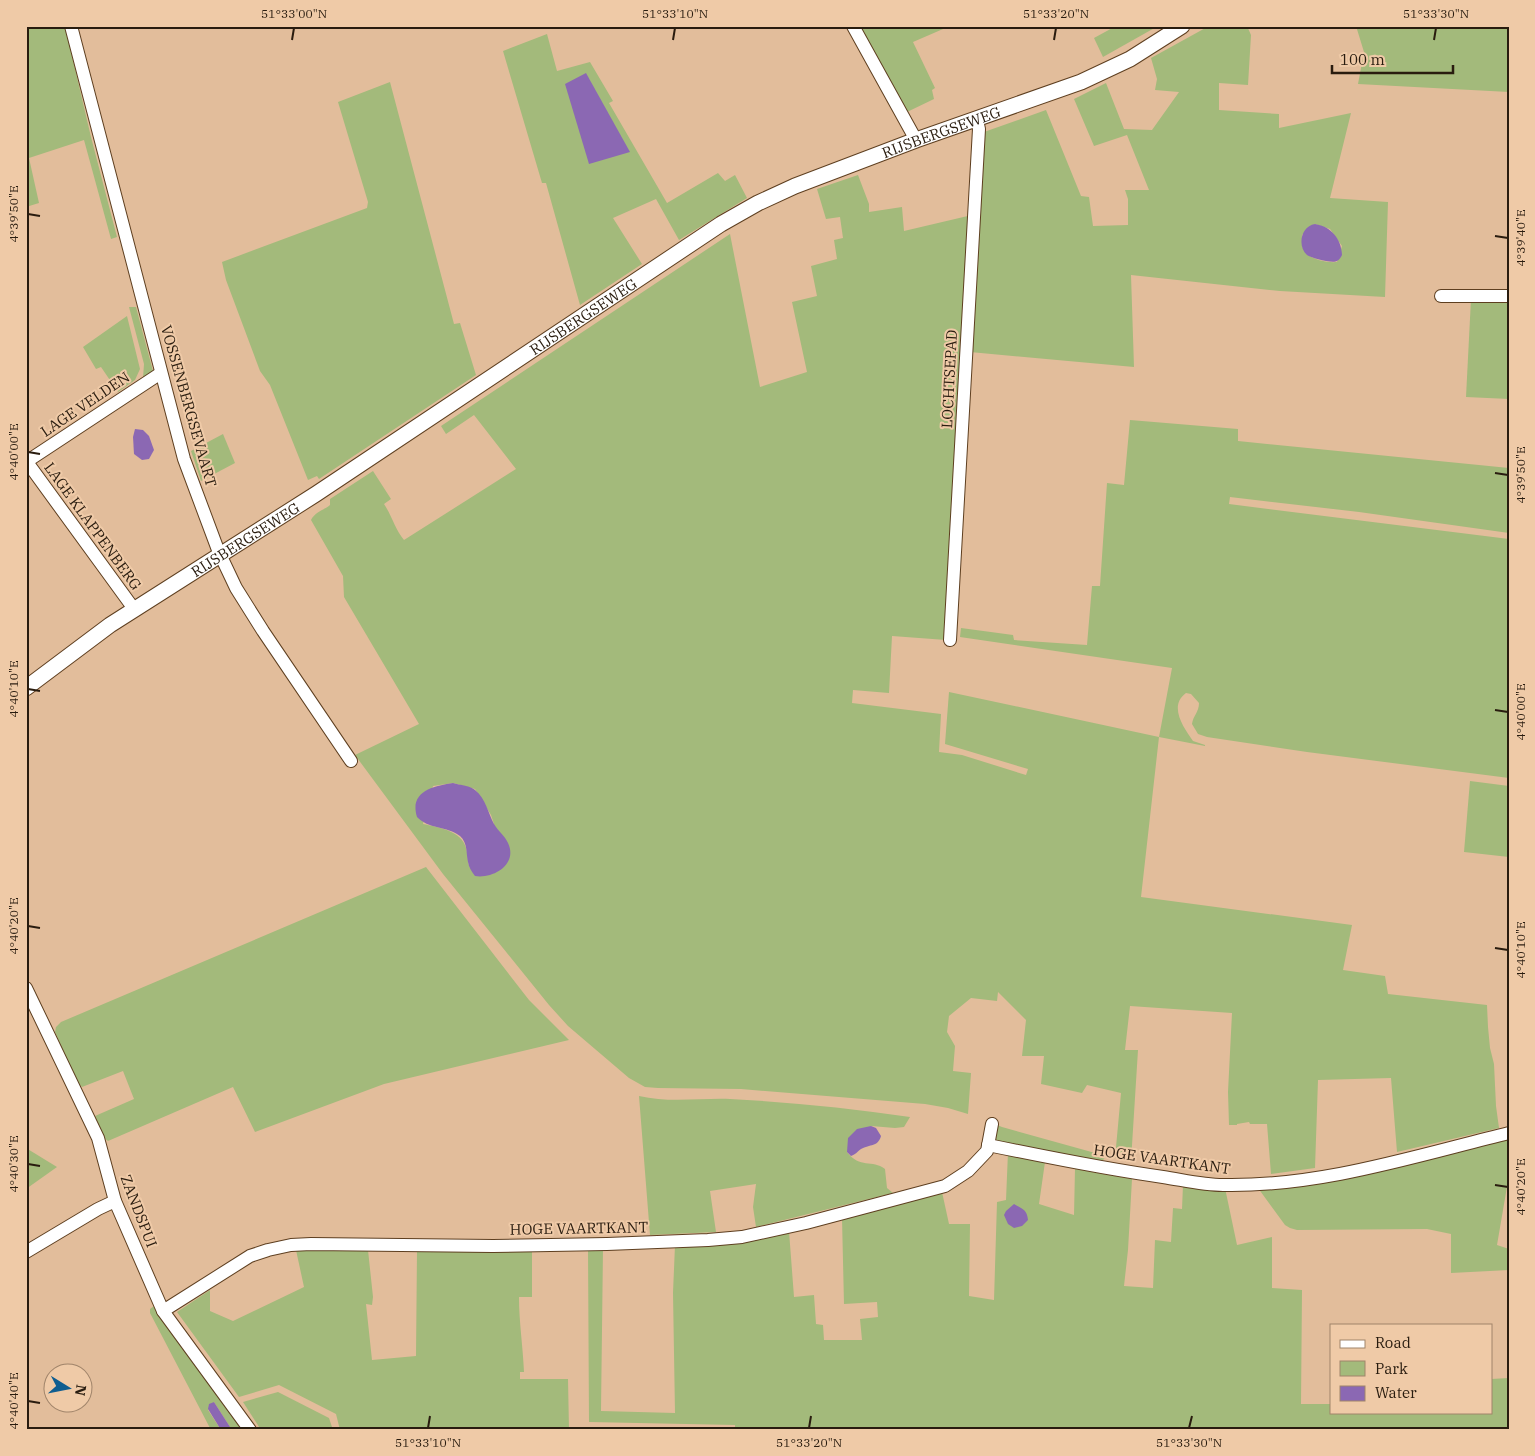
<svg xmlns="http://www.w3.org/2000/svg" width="1535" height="1456" viewBox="0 0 1535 1456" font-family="'IBM Plex Serif',serif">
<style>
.green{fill:#a3ba7b;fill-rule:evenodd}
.water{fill:#8b68b3}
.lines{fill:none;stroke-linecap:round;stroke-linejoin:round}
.minor-casing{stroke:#5e3f20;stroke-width:14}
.major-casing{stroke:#5e3f20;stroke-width:17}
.minor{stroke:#fff;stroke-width:12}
.major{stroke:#fff;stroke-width:15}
.ticks{fill:none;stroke:#291c0f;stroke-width:2}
.labels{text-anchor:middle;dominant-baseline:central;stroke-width:4;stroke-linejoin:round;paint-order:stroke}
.street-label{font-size:15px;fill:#291c0f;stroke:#efcaa7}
.neatline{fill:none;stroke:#291c0f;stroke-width:2}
.ticks-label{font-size:12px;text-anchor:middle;fill:#291c0f}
</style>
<rect width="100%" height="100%" fill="#e2bd9b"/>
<g class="green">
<polygon points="26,26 65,26 91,137 117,237 111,239 84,140 29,158 39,203 26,207"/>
<polygon points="858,26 950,26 913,42 935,88 932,90 934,99 907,112"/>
<polygon points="1116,26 1158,26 1103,57 1094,38"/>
<path d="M1209,26H1247L1251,35L1248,85L1219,83V110L1279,114V128L1351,113L1330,198L1388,202L1385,297L1280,291L1131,275L1134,367L970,352L984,132L1046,110L1081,196L1089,197L1093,226L1128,225V199L1125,190H1149L1127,135L1094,146L1074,99L1106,83L1124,129L1152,130L1179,92L1155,90L1157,79L1151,58ZM1315,224L1330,229L1342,246L1337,262C1326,263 1307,259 1303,248C1302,244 1302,238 1302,235Z"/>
<polygon points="1356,26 1509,26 1509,92 1358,84 1364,52"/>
<polygon points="547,34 557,71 590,62 613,101 609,103 667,203 718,173 725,181 735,175 747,198 679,240 656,199 613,218 642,264 580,305 546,183 542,183 503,51"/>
<polygon points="390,82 454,324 460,323 476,375 319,479 317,476 308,480 270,385 260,371 226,280 222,262 367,208 368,202 338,102"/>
<path d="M858,175L869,204V212L902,207L904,231L972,215L946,640L892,636L889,693L853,690L852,703L941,714L939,752L962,755L1026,775L1028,769L945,744L949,692L1159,737L1172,668L960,637L961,628L1013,635L1014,640L1087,645L1092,586H1100L1107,483L1124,485L1130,420L1238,429V441L1509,468V533L1359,512L1230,497L1229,504L1509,539V778L1307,752L1207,737L1198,734L1192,724C1193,716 1199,712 1199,703L1191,694L1186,693C1168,706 1184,728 1193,741L1205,745V746L1159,737L1141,897L1352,925L1343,970L1385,976L1388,994L1487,1005L1488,1027L1490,1048L1494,1064L1496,1106L1499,1128L1397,1152L1391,1078L1318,1080L1315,1168L1271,1174L1267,1124H1250L1249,1122L1237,1124V1125H1229L1228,1092L1232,1013L1130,1006L1125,1050H1138L1131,1161L1115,1158L1121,1093L1087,1085L1082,1093L1041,1084L1044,1056H1022L1026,1020L998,992L997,1001L971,998L949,1016L947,1032L955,1046L953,1071L971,1073L968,1114L948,1108L925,1104L741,1089L658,1088L645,1087L629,1078L568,1026L549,1005L443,874L355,755L419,724L344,597L343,576L311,520C315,512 324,510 330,505V499L373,471L391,499L384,504C392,516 395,529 404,540L516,469L474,415L446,434L441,426L730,234L760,387L807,372L792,302L817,296L811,266L837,259L834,240L843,238L840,217L826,219L817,189ZM453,783L475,789L491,815L494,824L470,868C467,861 468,854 466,848C462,831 438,827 423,824L433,786Z"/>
<polygon points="1471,299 1509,299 1509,399 1466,397"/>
<polygon points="129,307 136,307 153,371 143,378 144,364"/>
<polygon points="127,316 140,369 135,380 118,392 101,367 96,369 83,347"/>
<polygon points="223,434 235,463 201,481 191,451"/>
<polygon points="1470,781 1509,786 1509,857 1464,852"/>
<polygon points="426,867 529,1000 569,1040 384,1084 255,1132 233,1087 108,1141 104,1138 95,1116 134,1099 123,1071 82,1087 77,1082 55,1032 56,1027 61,1022"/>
<path d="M639,1096C668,1103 700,1098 730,1099C790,1102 850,1108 910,1117L904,1127L895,1128L871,1126L847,1152C860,1169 872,1159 885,1169L887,1188L893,1193L756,1227L753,1207L756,1184L710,1191L716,1232L650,1235Z"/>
<polygon points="992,1123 1002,1127 1106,1156 1101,1163 989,1141"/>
<polygon points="1509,1138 1509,1175 1497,1245 1509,1249 1509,1270 1451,1273 1451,1234 1427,1229 1297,1230 1290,1228 1285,1225 1258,1188"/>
<polygon points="26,1148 57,1167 26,1189"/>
<polygon points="1008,1152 1045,1162 1039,1204 1074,1215 1075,1169 1132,1179 1128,1250 1124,1286 1153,1288 1155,1240 1171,1242 1173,1208 1182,1209 1183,1185 1225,1188 1237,1245 1272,1237 1272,1288 1302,1290 1301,1404 1331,1404 1331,1412 1491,1412 1491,1379 1509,1378 1509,1430 735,1430 735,1425 589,1422 588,1249 603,1248 601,1411 675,1413 673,1293 675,1245 789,1231 794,1297 814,1295 816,1324 823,1325 824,1340 862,1340 860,1319 878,1317 877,1302 844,1304 842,1218 942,1192 949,1224 970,1224 969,1296 994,1300 997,1202 1006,1200"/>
<path d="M296,1250H368L373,1297L372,1305L366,1304L372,1360L416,1356L417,1251L532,1250V1297H519C519,1322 523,1347 524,1372H520V1379H568L569,1430H340L336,1414L279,1385L239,1397L177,1312L210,1290V1311L233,1321L304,1287Z"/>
<polygon points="154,1306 164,1322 245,1430 232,1430 214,1402 208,1410 221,1430 211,1430 150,1313 150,1309"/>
<polygon points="278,1392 329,1418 333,1430 261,1430 243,1402"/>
</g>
<g class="water">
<polygon points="586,73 630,152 589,164 565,84"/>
<path d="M1315,224C1332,227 1341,239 1342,255C1341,257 1339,260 1337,261C1333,264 1311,258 1307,255C1297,246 1301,226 1315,224Z"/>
<polygon points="135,429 143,430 149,436 154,450 149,459 142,460 134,454 133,437"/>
<path d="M453,783C460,785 471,786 475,790C486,799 488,813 494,824C498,831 505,836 508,843C518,864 494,879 475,876C472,872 469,868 468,862C466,854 468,843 460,836C447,826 428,829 417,817C409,791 434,786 453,783Z"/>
<path d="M871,1126L876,1128L881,1136C878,1147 870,1144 861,1149C857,1152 856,1154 851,1156L847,1152L848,1138L857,1129Z"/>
<path d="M1014,1204C1022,1209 1027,1209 1028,1220L1022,1226L1014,1228L1008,1224L1004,1215L1006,1211Z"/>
<polygon points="214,1402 232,1430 221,1430 208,1409 209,1404"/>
</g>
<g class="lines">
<defs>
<g id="minor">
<polyline points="71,26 184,459 218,550 236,588 263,631 351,761"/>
<polyline points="853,26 916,140"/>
<polyline points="1441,296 1509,296"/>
<polyline points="26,462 161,373"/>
<polyline points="27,462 134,609"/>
<polyline points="950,640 979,129 977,120"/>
<polyline points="26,988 98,1138 115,1201 163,1311 250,1430"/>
<path d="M988,1145C1046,1157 1104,1169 1163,1177C1183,1180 1203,1185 1223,1185C1320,1187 1415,1156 1509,1133"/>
<polyline points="26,1252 98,1209 115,1201"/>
<polyline points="163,1311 250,1256 268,1250 291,1245 311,1244 493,1246 607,1244 708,1240 742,1237 806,1223 945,1186 968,1171 987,1151 992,1124"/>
</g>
<g id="major">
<path id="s1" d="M26,688L110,625L316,494L721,224L758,203L795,186L916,140L1081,82L1130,59L1182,26"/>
</g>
</defs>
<use href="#minor" class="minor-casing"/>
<use href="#major" class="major-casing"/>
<use href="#minor" class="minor"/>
<use href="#major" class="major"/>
</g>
<path class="ticks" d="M292,40L294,28M673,40L675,28M1054,40L1056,28M1434,40L1436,28M28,214L40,216M1495,236L1508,238M28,452L40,454M1495,473L1508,475M28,689L40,691M1495,710L1508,712M28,926L40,928M1495,948L1508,950M28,1164L40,1166M1495,1185L1508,1187M28,1401L40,1403M428,1428L430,1416M809,1428L811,1416M1189,1428L1192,1416"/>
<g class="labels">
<g class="street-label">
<text stroke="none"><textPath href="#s1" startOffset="1075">RIJSBERGSEWEG</textPath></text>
<text stroke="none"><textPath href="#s1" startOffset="670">RIJSBERGSEWEG</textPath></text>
<text transform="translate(949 379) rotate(-87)">LOCHTSEPAD</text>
<text transform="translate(85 404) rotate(-34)">LAGE VELDEN</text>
<text transform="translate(189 406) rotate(74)">VOSSENBERGSEVAART</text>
<text transform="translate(93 526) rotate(54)">LAGE KLAPPENBERG</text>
<text stroke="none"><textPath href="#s1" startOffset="265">RIJSBERGSEWEG</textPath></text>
<text transform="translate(1162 1159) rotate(8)">HOGE VAARTKANT</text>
<text transform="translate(139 1211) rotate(69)">ZANDSPUI</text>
<text transform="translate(579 1228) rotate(-1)">HOGE VAARTKANT</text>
</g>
</g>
<rect width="1535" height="1456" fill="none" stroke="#efcaa7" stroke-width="55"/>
<rect x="1330" y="1324" width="162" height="90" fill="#efcaa7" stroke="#a0846a"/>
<rect x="1340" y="1340" width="25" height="8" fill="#ffffff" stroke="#a0846a"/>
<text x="1375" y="1348" font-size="15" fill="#291c0f">Road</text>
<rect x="1340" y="1361" width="25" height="15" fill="#a3ba7b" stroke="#a0846a"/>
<text x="1375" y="1374" font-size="15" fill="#291c0f">Park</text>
<rect x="1340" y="1386" width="25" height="15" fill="#8b68b3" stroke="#a0846a"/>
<text x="1375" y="1398" font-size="15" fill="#291c0f">Water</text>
<g transform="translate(68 1388) rotate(100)"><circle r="24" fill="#efcaa7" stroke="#a0846a"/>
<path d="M0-4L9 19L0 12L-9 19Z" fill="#0f5d90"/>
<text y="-8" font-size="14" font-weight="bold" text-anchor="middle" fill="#291c0f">N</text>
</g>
<path d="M1332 65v8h121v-8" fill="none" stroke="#291c0f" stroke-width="2.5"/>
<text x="1340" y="65" font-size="15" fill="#291c0f" stroke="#efcaa7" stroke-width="4" paint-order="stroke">100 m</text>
<rect x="28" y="28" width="1480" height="1400" class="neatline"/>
<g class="ticks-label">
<text x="294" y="18">51°33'00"N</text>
<text x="675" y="18">51°33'10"N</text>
<text x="1056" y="18">51°33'20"N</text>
<text x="1436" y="18">51°33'30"N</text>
<text transform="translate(14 214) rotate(-90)" y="4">4°39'50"E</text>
<text transform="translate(1521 238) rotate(-90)" y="4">4°39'40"E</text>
<text transform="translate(14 452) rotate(-90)" y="4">4°40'00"E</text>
<text transform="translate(1521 475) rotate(-90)" y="4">4°39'50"E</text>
<text transform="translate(14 689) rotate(-90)" y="4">4°40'10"E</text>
<text transform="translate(1521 712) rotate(-90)" y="4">4°40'00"E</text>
<text transform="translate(14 926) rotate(-90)" y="4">4°40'20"E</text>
<text transform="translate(1521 950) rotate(-90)" y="4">4°40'10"E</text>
<text transform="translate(14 1164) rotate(-90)" y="4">4°40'30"E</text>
<text transform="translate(1521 1187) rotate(-90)" y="4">4°40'20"E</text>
<text transform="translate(14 1401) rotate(-90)" y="4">4°40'40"E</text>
<text x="428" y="1447">51°33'10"N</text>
<text x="809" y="1447">51°33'20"N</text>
<text x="1189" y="1447">51°33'30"N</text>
</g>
</svg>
